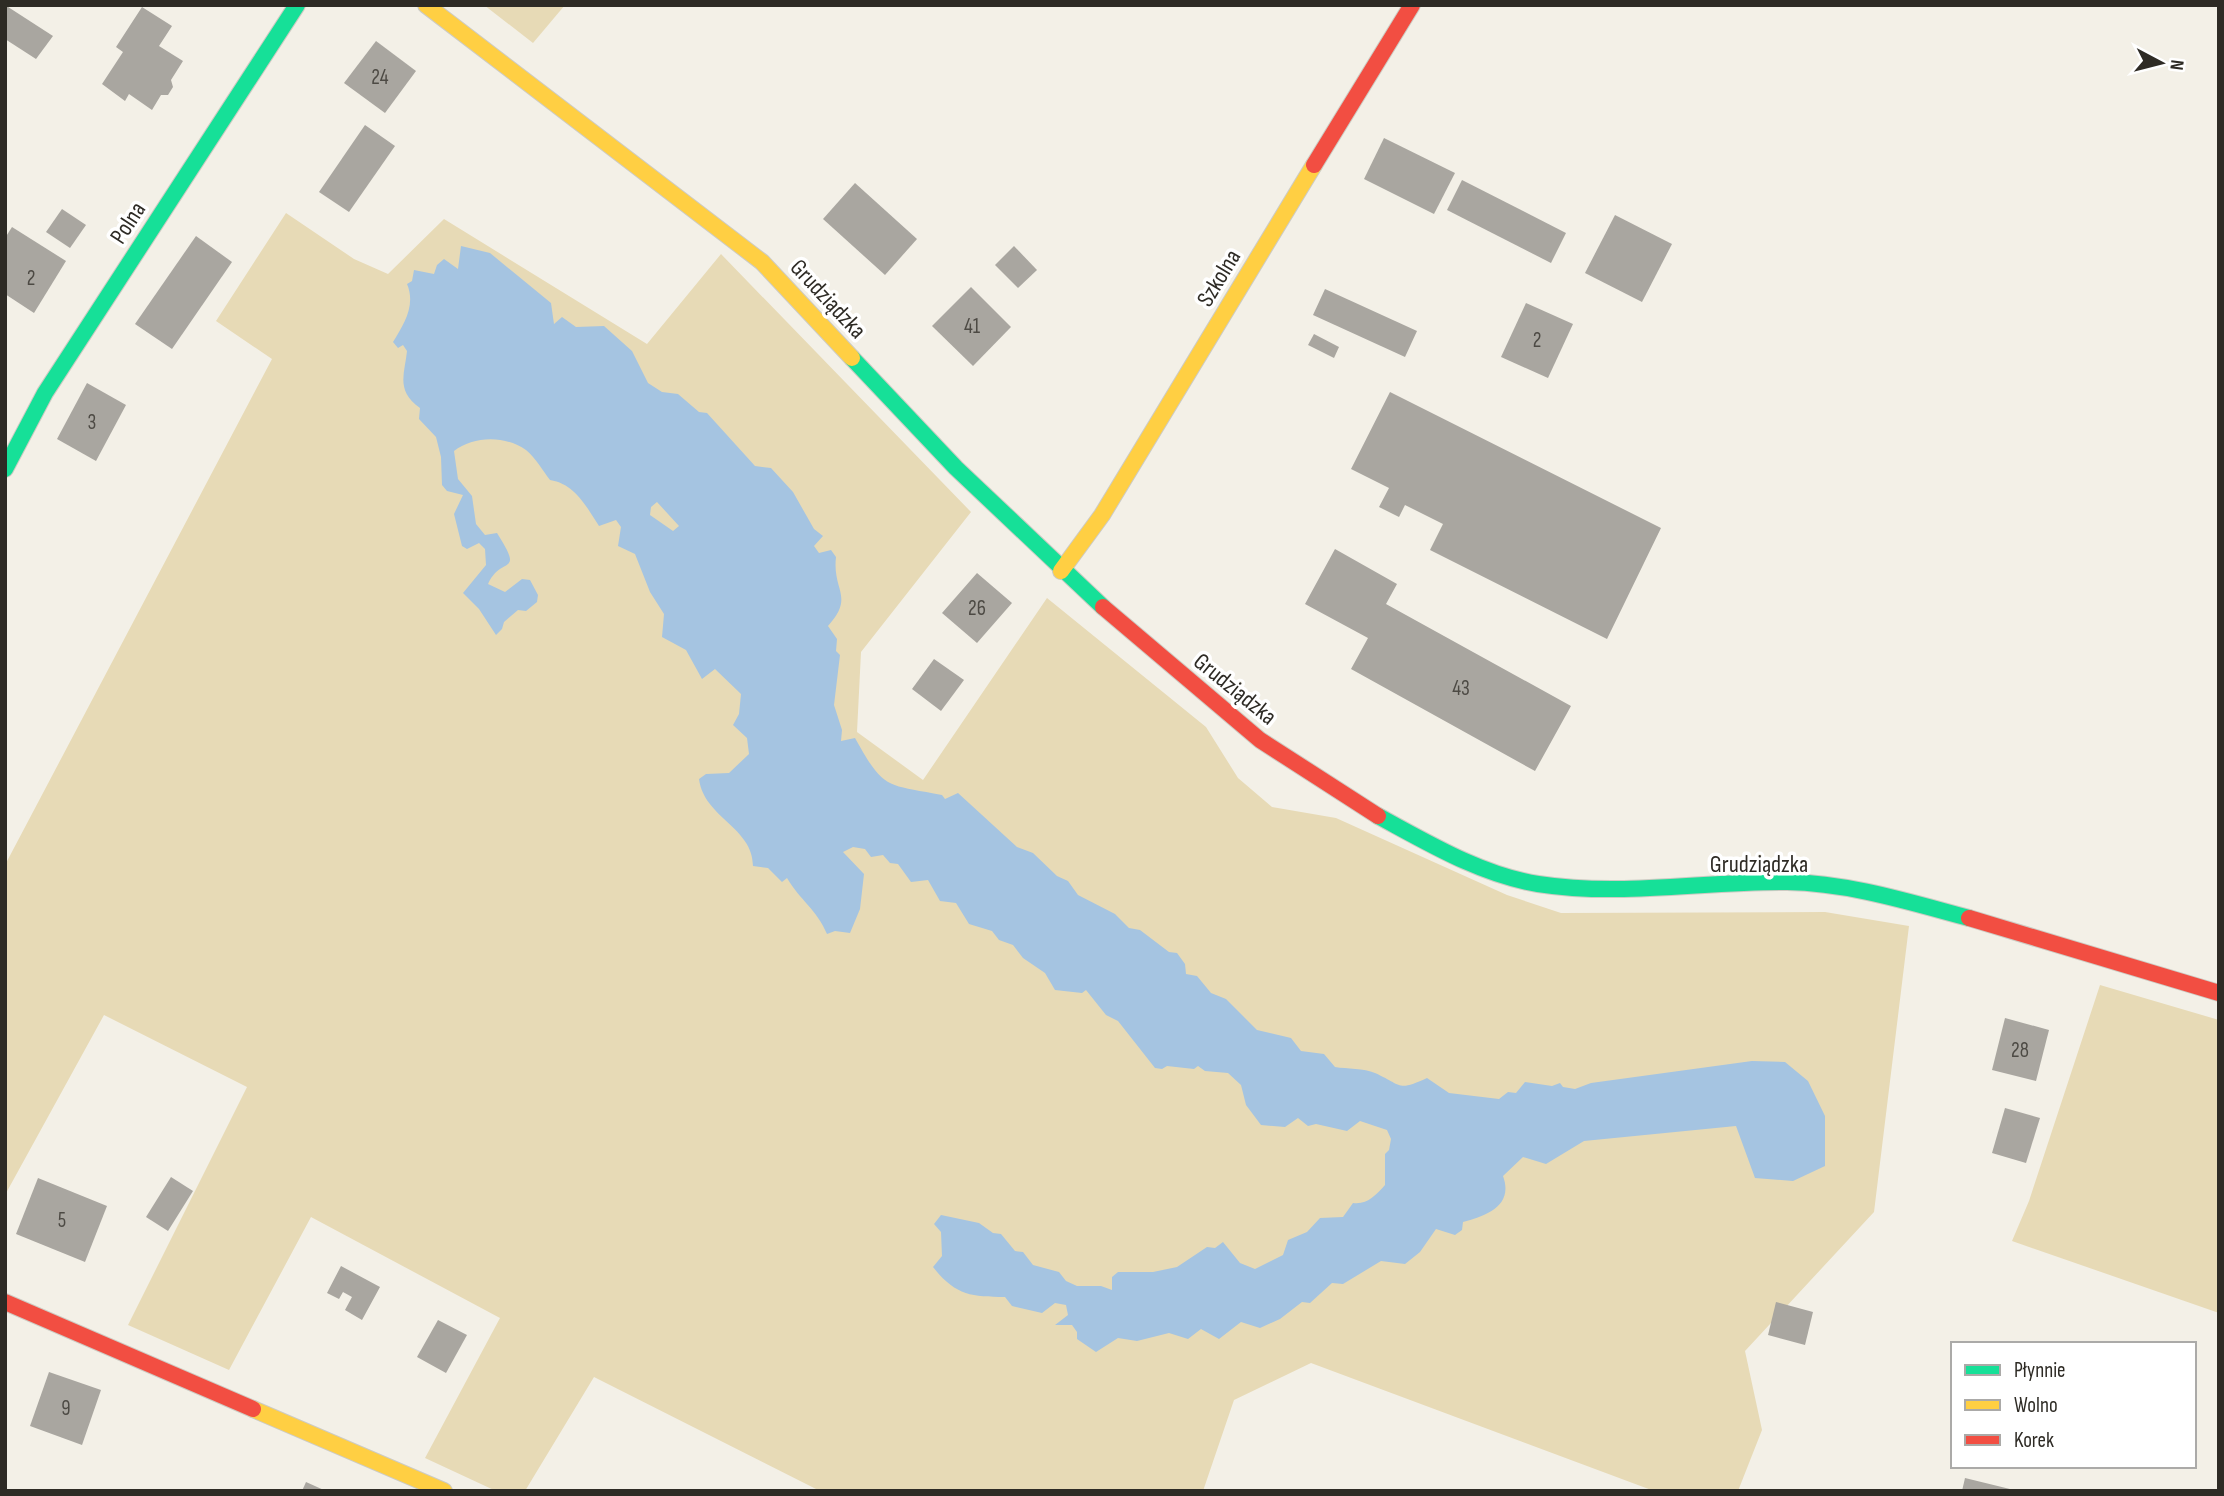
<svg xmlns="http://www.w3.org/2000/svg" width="2224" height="1496" viewBox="0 0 2224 1496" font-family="'Sofia Sans Condensed',sans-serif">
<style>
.green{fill:#e7dab6}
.water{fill:#a5c4e1;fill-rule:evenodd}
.building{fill:#a9a6a0}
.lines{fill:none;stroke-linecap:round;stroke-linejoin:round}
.fast-casing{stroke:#cdcbc3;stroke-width:18}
.slow-casing{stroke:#cdcbc3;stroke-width:18}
.jam-casing{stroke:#cdcbc3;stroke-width:18}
.fast{stroke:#16e098;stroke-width:16}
.slow{stroke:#ffcf43;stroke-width:16}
.jam{stroke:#f24e42;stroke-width:16}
.labels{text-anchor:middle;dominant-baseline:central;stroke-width:7;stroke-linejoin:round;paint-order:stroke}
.number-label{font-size:21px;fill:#4d4a44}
.street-label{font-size:24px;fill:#2e2b25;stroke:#fff}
</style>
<rect width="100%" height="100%" fill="#f3f0e7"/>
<g class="green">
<polygon points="484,5 565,5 533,43"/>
<polygon points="286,213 354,259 388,274 444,219 647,344 721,254 971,512 861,652 857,732 923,780 1047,598 1206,727 1238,778 1272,807 1336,818 1507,895 1561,913 1825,912 1909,926 1874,1212 1745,1351 1762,1430 1738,1491 1654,1491 1311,1363 1234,1400 1203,1491 820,1491 594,1377 525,1491 496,1491 425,1458 500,1318 311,1217 229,1370 128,1325 247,1087 104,1015 5,1195 5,865 272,359 216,321"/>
<polygon points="2100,985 2219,1020 2219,1313 2012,1241 2029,1201"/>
</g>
<path class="water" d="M461,246L490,253L551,303L554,324L562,317L576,327L604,326L632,351L648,383L662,392L678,394L699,412L707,413L755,466L771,468L793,492L814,529L823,536L814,546L819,553L831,550L836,557C832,591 855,596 828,626L837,639L836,651L840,655L834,705L842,730L841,741L855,738C884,790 885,784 942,795L945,799L958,793L1017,847L1033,853L1057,876L1068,881L1078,895L1115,914L1129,928L1140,930L1169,952L1177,953L1185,964L1186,974L1197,976L1211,993L1226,999L1257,1030L1291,1038L1301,1051L1324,1054L1335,1067C1347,1069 1364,1068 1375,1073C1402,1085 1397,1092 1427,1078L1449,1093L1499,1099L1508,1092L1516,1093L1525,1082L1552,1086L1560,1083L1563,1087L1575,1089L1591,1083L1752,1061L1785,1062L1808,1081L1825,1116V1166L1793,1181L1755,1178L1736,1126L1584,1141L1546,1164L1523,1157L1503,1176C1514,1206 1486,1216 1463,1222L1462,1230L1455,1235L1436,1229L1420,1252L1405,1264L1381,1261L1343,1284L1332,1283L1310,1303L1302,1302L1280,1319L1260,1328L1241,1322L1219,1339L1201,1329L1188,1339L1169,1333L1137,1341L1118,1338L1096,1352L1077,1339V1332L1072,1325H1055L1068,1315L1066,1305L1055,1303L1042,1313L1012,1306L1005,1297C971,1297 955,1295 933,1267L942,1256L941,1232L934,1224L941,1215L979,1223L993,1233L1001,1234L1015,1251L1023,1252L1033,1265L1059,1272L1066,1281L1077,1286H1101L1112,1290V1277L1118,1272H1153L1177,1267L1207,1247L1215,1248L1223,1242L1240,1263L1255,1269L1283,1255L1288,1240L1307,1232L1320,1218L1343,1217L1353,1203C1367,1205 1376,1195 1385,1185V1154L1389,1150L1391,1139L1387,1130L1360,1121L1347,1131L1316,1124L1308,1126L1298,1118L1285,1127L1261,1125L1246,1105L1241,1085L1228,1073L1205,1071L1198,1066L1194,1069L1167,1066L1162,1069L1155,1068L1118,1021L1106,1015L1086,990L1082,993L1055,990L1045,973L1023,958L1013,945L999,940L992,931L969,924L956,903L940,901L928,880L911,882L898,864L890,863L883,855L871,857L865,849L853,847L843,852L864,874L860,909L850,933L835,931L827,934C817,910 800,900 787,878L782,882L768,868L753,866C753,827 704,818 699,779L706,774L729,773L749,754L747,738L733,725L739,714L741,694L715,669L702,679L686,650L662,637L664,614L650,592L635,554L618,546L621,527L616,520L599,526C586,506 575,484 550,480C543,471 535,457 526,450C505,435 473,436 454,451L458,479L472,496L476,524L485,535L497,533C525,577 501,555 488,584L505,592L522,579L530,580L538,595L537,602L526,611L518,610L504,622L502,629L496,635L479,609L463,593L486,565L485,549L479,543L467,549L462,546L454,514L463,495L447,491L442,485L441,457L436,437L419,419L420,408C395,390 405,373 407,351L403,345L398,348L393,342C404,324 416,305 407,284L412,281L414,270L434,274L437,265L444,259L458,269ZM657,502L679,526L673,531L650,515L651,507Z"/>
<g class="building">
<polygon points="5,5 53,36 36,59 5,39"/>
<polygon points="142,7 172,26 159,46 183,61 171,80 173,87 168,95 161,95 152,110 129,94 125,101 102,84 123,52 116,47"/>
<polygon points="376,41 416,71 385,113 344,83"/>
<polygon points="365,125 395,146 349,212 319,192"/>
<polygon points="1384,138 1455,173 1434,214 1364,179"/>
<polygon points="1462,180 1566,233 1551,263 1447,210"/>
<polygon points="855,183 917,239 885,275 823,219"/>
<polygon points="62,209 86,225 70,248 46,232"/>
<polygon points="1615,215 1672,244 1642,302 1585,273"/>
<polygon points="12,227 66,261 34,313 5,294 5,238"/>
<polygon points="196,236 232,262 172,349 135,324"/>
<polygon points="1014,246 1037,270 1018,288 995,265"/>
<polygon points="971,287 1011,327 973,366 932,326"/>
<polygon points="1325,289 1417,331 1405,357 1313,315"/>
<polygon points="1526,303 1573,324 1548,378 1501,357"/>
<polygon points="1314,334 1339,347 1334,358 1308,345"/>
<polygon points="87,383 126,405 96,461 57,439"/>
<polygon points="1390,392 1661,528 1607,639 1430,550 1443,524 1405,505 1399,517 1379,507 1389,488 1351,469"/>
<polygon points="1335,549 1397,584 1386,604 1571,706 1535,771 1351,669 1368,638 1305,604"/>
<polygon points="977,573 1012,603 977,643 942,613"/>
<polygon points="934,659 964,680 941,711 912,689"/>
<polygon points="2005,1018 2049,1030 2036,1081 1992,1070"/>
<polygon points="2005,1108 2040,1118 2026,1163 1992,1153"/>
<polygon points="171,1177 193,1191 168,1231 146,1217"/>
<polygon points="38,1178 107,1206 85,1262 16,1234"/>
<polygon points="341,1266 380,1287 362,1320 345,1310 352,1297 343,1292 339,1299 327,1293"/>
<polygon points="1776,1302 1813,1312 1805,1345 1768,1335"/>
<polygon points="438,1320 467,1335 446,1373 417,1357"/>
<polygon points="49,1372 101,1390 82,1445 30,1426"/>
<polygon points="1965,1478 2014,1490 2014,1491 1962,1491"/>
<polygon points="306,1482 326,1491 302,1491"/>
</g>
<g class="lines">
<defs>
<g id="fast">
<polyline points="852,358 956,468 1103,607"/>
<polyline points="5,469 45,393 297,5"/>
<path d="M1378,816C1428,843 1481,875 1538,884C1622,897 1704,881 1787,882C1849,883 1909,902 1969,918"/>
</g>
<g id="slow">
<polyline points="426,5 762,262 852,358"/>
<polyline points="1061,571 1102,515 1314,165"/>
<polyline points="253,1409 444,1491"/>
</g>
<g id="jam">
<polyline points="1314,165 1412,5"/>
<polyline points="1103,607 1260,740 1378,816"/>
<polyline points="1969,918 2219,993"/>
<polyline points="5,1302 253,1409"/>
</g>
</defs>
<use href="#fast" class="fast-casing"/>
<use href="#slow" class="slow-casing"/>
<use href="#jam" class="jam-casing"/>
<use href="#fast" class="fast"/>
<use href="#slow" class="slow"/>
<use href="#jam" class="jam"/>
</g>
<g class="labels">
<g class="number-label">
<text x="380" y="77">24</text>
<text x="31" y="278">2</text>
<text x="972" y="326">41</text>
<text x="1537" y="340">2</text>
<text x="92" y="422">3</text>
<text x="977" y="608">26</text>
<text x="1461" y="688">43</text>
<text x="2020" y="1050">28</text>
<text x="62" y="1220">5</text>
<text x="66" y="1408">9</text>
</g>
<g class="street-label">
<text transform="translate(128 223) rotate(-57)">Polna</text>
<text transform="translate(1219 278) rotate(-59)">Szkolna</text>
<text transform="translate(828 299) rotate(47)">Grudziądzka</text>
<text transform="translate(1235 689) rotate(39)">Grudziądzka</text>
<text x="1759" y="864">Grudziądzka</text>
</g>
</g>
<rect width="2224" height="1496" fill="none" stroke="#2e2b25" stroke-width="14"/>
<rect x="1951" y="1342" width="245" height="126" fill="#ffffff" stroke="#abaaa8" stroke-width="2"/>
<rect x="1965" y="1365" width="35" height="10" fill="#16e098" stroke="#abaaa8" stroke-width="2"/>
<text x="2014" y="1377" font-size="21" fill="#2e2b25">Płynnie</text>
<rect x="1965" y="1400" width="35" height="10" fill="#ffcf43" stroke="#abaaa8" stroke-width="2"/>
<text x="2014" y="1412" font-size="21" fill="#2e2b25">Wolno</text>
<rect x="1965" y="1435" width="35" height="10" fill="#f24e42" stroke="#abaaa8" stroke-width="2"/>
<text x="2014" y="1447" font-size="21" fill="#2e2b25">Korek</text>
<g transform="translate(2161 63) rotate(97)" stroke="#ffffff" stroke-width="5" paint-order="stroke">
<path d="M0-5L12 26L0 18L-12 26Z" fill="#2e2b25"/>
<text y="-10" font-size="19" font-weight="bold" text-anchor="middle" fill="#2e2b25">N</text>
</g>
</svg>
